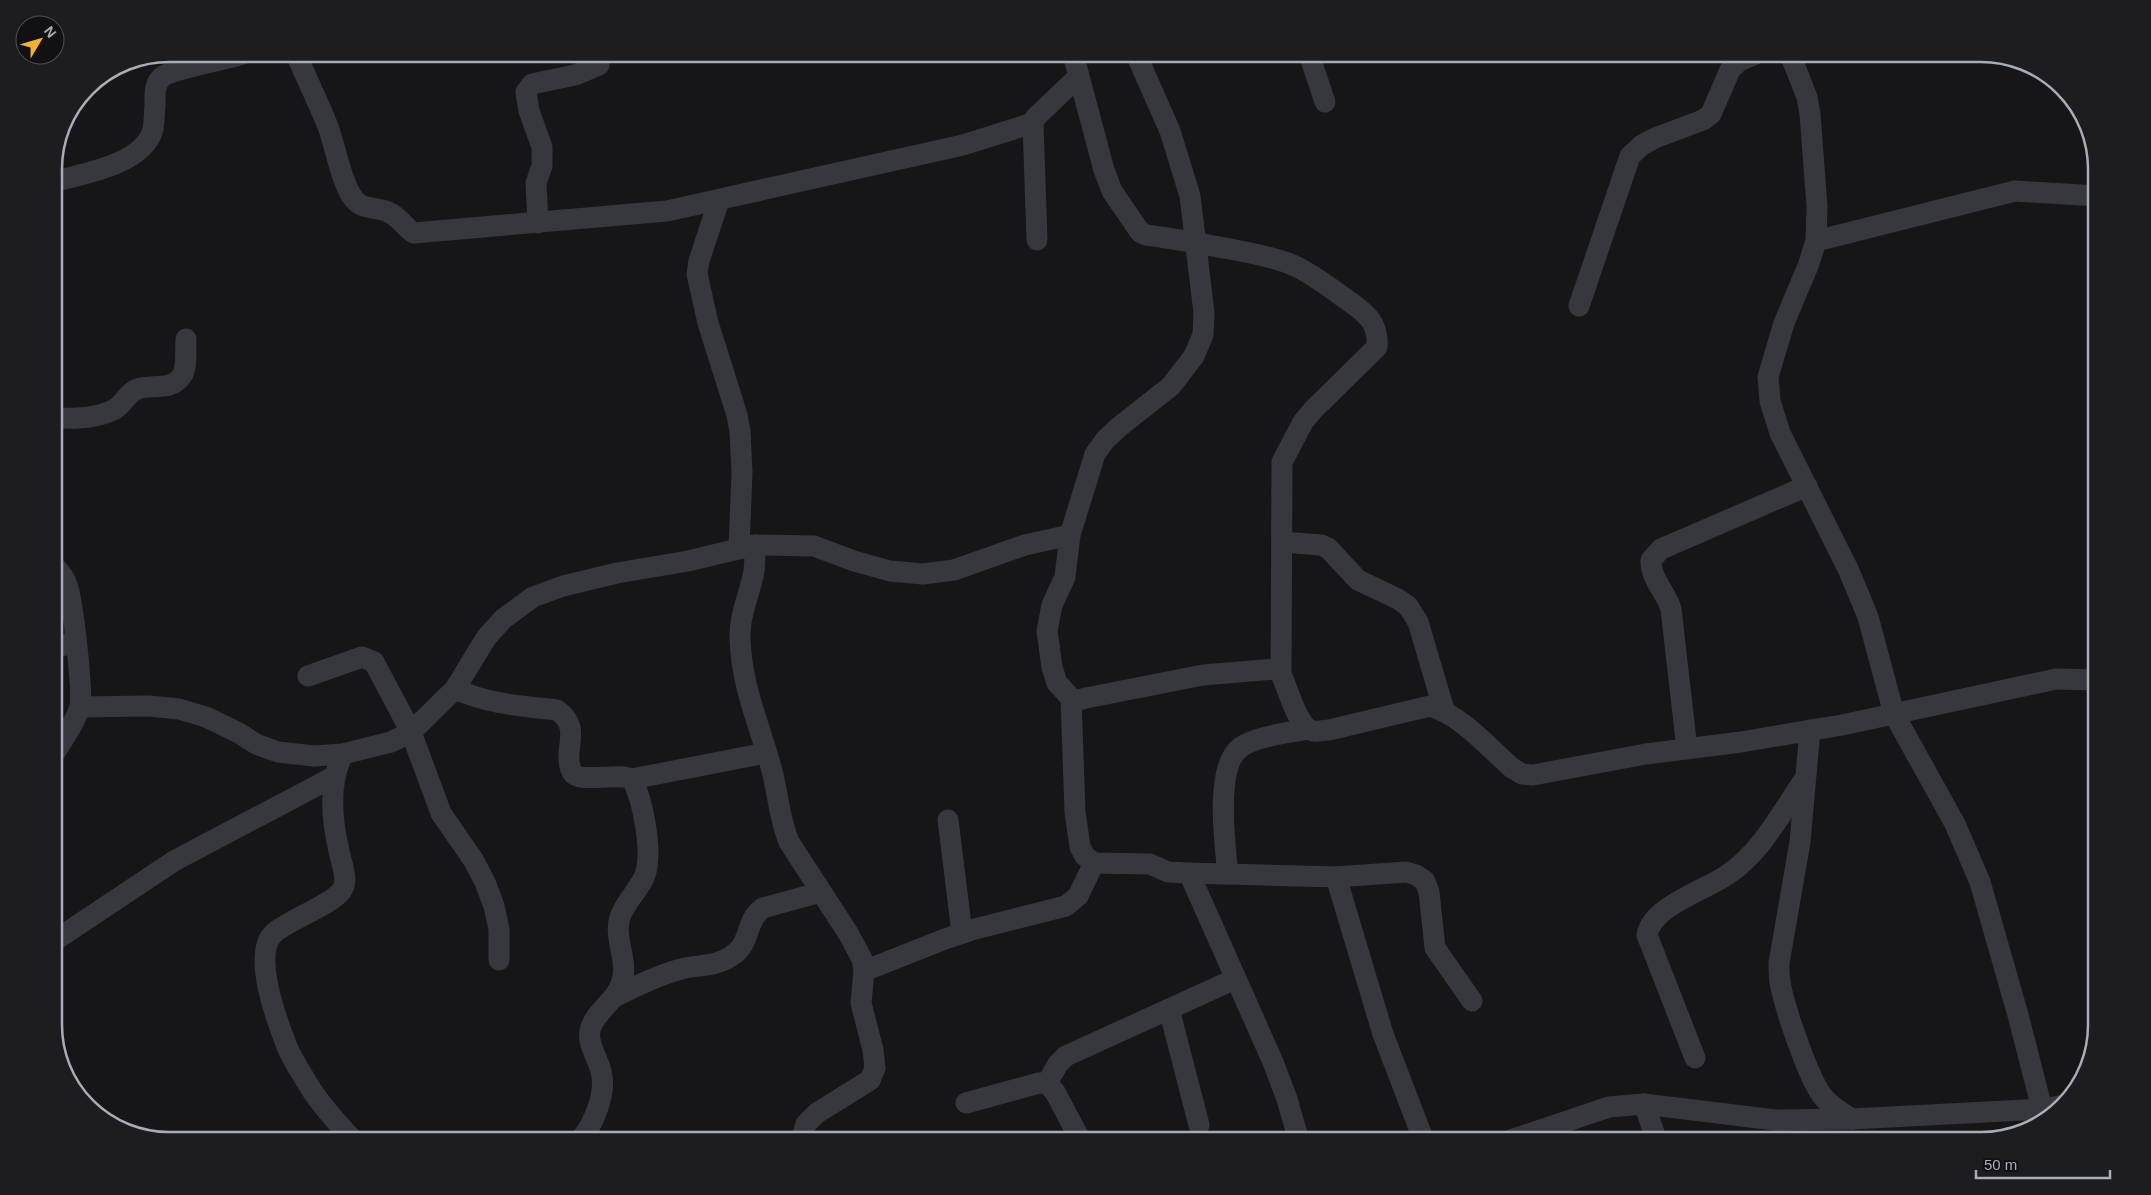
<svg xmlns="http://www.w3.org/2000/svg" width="2151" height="1195" viewBox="0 0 2151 1195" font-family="Helvetica,sans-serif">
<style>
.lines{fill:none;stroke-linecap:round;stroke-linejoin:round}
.street{stroke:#37383d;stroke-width:21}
.rim{fill:none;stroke:#a8adb8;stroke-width:2.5}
</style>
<rect width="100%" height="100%" fill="#161618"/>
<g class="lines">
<g class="street">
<path d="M296,54C306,77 317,100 327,124C335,143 341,184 354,199C363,211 377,206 388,212C400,217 404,227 414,233L667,211L963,145L1033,123"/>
<path d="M1073,54L1104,170L1112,191L1140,232L1146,235C1178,239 1209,245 1240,251C1259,255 1278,258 1295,266C1312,274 1328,286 1343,297C1363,311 1379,320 1377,347L1313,410L1303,422L1282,462L1281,674"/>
<path d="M1136,54L1170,131L1190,196L1204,313L1203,335L1194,356L1171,386L1119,427L1105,440L1095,454L1070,535L1065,577L1052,605L1047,631L1052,667L1057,683L1071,698L1078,700L1086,698L1203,675L1275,669L1281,674C1288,688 1297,727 1313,731C1318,732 1324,730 1329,730L1430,706C1462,716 1487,746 1512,768L1522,774L1533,775L1646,754L1741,742L1842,725L2056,679L2097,680"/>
<polyline points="1309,54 1325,102"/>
<polyline points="1790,54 1807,97 1810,114 1817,206 1816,241 1808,266 1784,323 1768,377 1770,401 1780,433 1849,571 1868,617 1894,714 1955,824 1980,882 2018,1015 2040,1101 2047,1118"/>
<path d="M54,182C84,173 136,166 151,135C155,127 154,114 155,105C155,95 154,84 162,77C174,68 225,60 243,54"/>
<polyline points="719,200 699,261 697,274 708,323 737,415 740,431 742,473 739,548"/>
<polyline points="538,223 536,183 542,166 542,147 529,111 526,92 532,84 575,75 599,65"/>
<polyline points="1037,240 1033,123 1036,117 1079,76"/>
<polyline points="1816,241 2015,191 2097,196"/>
<polyline points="1579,306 1630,156 1642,145 1655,138 1703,120 1711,114 1730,70 1739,61 1756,54"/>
<path d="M54,418C73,419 97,419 115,409C124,404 127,393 137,389C151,384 171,391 181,377C188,368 185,351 186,339"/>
<polyline points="1282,542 1321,545 1328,548 1358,580 1398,599 1408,606 1418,622 1444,710"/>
<path d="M755,545C755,553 755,563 754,571C750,594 739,615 740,638C741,684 759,724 771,767C778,792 779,818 789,842L848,933L862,959L864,971L861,1003L873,1050L875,1068L870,1080L817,1113L806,1124L801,1141"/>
<path d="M54,566C59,571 65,578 67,585C73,601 83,691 80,707C76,721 62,741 54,754"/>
<polyline points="54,649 75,641"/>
<polyline points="308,676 362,657 374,662 411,732 441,813 474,861 485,882 494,906 499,929 499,960"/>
<path d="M455,689C488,704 522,706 557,710C584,729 561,750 572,772C578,784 616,772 632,779C643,800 653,852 645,875C639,890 625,902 620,917C613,939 630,963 621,984C615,1002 593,1013 590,1031C587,1043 598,1059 601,1071C607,1093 594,1123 580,1141"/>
<polyline points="1071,698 1075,812 1080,847 1085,856 1094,863 1150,864 1168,872 1189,873 1336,877 1406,872 1416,875 1425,881 1429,892 1435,948 1472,1001"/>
<polyline points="80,707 149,706 179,709 206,717 239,733 256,744 278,752 314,756 343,754 391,742 411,732 455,689 486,638 503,619 533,597 563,586 617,573 688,561 755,545 814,546 854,561 890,571 923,574 954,570 1025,545 1070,535"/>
<path d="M1810,730L1800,842L1779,963C1779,969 1779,976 1780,982C1784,1006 1809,1081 1824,1098C1832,1107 1842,1113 1852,1119"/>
<path d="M1687,749L1671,609C1666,592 1650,578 1651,560L1661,549L1807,486"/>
<path d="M343,754C328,783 332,821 339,851C341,862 348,878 343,888C337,903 288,920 274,933C251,954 278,1024 288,1049C294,1062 303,1076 311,1089C323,1108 339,1125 354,1141"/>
<polyline points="632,779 766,753"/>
<polyline points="948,820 962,933"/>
<polyline points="1189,873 1273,1062 1287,1099 1299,1141"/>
<path d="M1228,874C1225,846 1214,765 1241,747C1257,736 1289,733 1308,729"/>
<polyline points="1336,877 1383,1034 1424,1141"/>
<polyline points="54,941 174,861 335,776"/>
<polyline points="864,971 945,939 975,929 1066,906 1078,896 1094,863"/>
<path d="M614,997C637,986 660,974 685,968C701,965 716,966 730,957C753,943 744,921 763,908L821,892"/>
<polyline points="1169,1009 1199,1125"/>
<path d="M1695,1058L1647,935C1652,906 1704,891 1727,875C1761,853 1781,813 1804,780"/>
<polyline points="1047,1083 1058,1064 1066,1056 1235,979"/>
<polyline points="966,1103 1039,1083 1047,1083 1055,1092 1081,1141"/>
<polyline points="1644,1104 1657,1141"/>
<polyline points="1508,1141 1609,1107 1644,1104 1775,1120 1852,1119 2043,1109 2059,1106"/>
</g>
</g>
<path d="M0 0H2151V1195H0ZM169 62H1981A107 107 0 0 1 2088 169V1025A107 107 0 0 1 1981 1132H169A107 107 0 0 1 62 1025V169A107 107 0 0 1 169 62Z" fill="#1d1d20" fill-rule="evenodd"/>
<path class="rim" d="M169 62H1981A107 107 0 0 1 2088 169V1025A107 107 0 0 1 1981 1132H169A107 107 0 0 1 62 1025V169A107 107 0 0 1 169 62Z"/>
<g transform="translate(40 40) rotate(52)"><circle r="24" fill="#111113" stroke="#4d4f55"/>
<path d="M0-4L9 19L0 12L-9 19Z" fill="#f2b134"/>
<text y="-8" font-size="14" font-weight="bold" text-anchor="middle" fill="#a8adb8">N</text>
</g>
<path d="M1976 1170v8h134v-8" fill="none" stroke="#a8adb8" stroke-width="2.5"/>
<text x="1984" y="1170" font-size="15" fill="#a8adb8" stroke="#111113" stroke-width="4" paint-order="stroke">50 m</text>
</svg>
